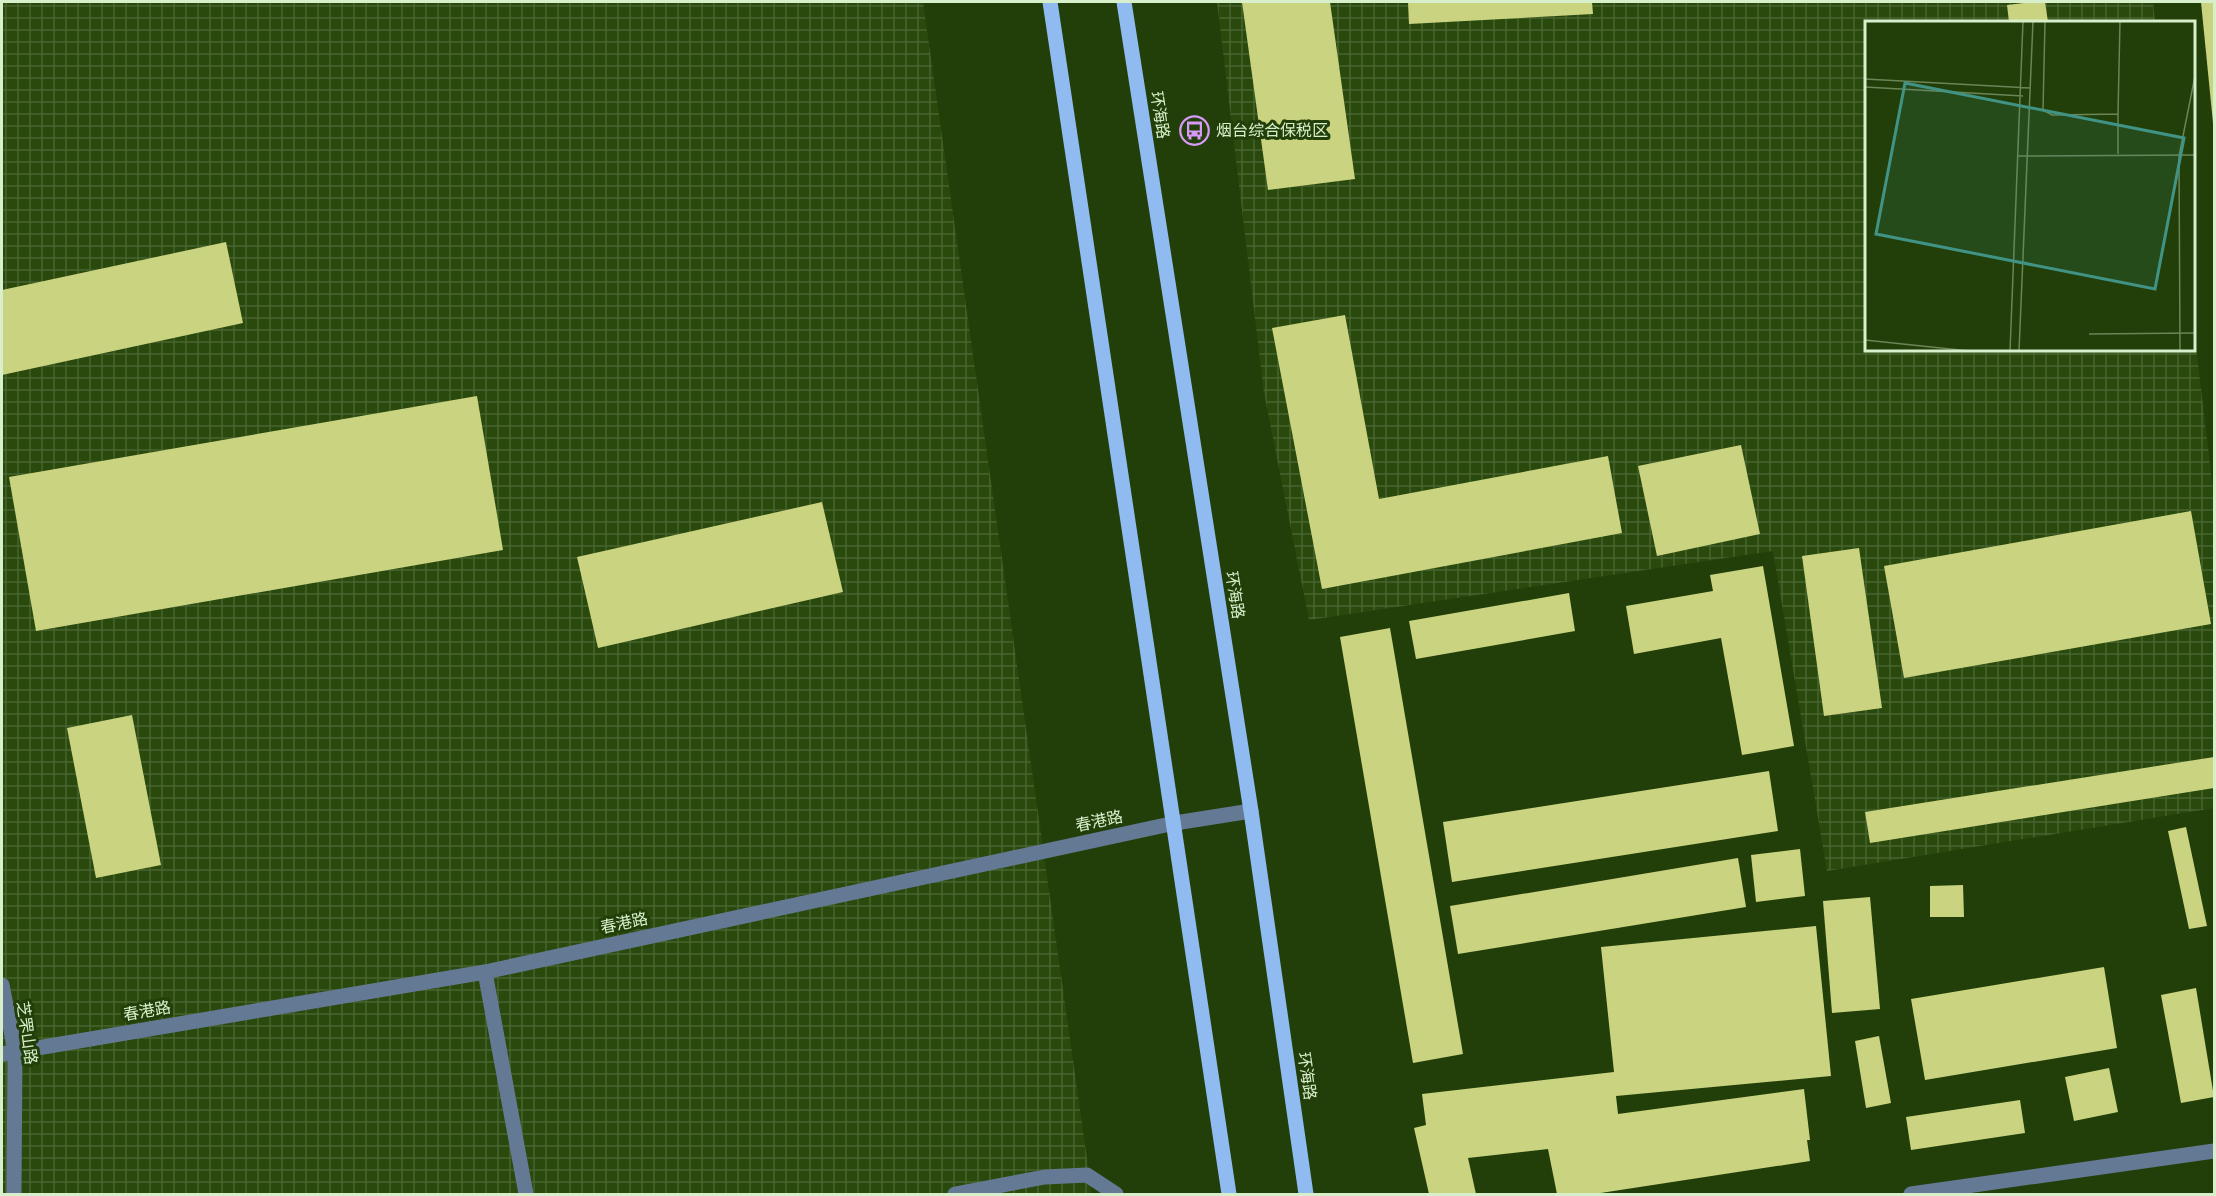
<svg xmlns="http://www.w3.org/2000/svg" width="2216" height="1196" viewBox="0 0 2216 1196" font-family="Rubik,'Noto Sans SC',sans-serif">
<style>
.industrial{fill:url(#industrial-grid)}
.building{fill:#cad480}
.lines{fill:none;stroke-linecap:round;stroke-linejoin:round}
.minor{stroke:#647994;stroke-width:15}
.major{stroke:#8fbbf1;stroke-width:15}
.labels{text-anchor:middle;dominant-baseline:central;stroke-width:6;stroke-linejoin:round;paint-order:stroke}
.street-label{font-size:16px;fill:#d8efcb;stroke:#223f09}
.poi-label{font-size:16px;fill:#d8efcb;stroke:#223f09;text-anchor:start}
.inset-road{fill:none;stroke:#6b8557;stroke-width:1.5}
.view{fill:#419485;fill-opacity:0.15;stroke:#419485;stroke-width:3}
.inset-edge{fill:none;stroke:#d8efcb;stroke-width:3}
</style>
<defs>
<pattern id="industrial-grid" width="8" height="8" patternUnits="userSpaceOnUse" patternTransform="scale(1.5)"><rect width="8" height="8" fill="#2a490d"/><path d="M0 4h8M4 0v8" fill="none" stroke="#48642f"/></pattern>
</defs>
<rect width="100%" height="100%" fill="#223f09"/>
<g class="industrial">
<polygon points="2,2 923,2 1092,1194 2,1194"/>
<polygon points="1217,2 2153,2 2155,22 1866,22 1866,350 2194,350 2194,330 2214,498 2214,808 1827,871 1773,551 1309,620 1264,393"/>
</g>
<g class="building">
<polygon points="1242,2 1330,2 1355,179 1268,190"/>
<polygon points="1408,2 1592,2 1593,14 1409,24"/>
<polygon points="2032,2 2045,2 2048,22 2009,22 2007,5"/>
<polygon points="2201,2 2214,2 2214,123 2213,123"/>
<polygon points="226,242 243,323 2,375 2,290"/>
<polygon points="1345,315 1379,499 1608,456 1622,533 1322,589 1272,328"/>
<polygon points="477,396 503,550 36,631 9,477"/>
<polygon points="1741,445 1760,534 1657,556 1638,466"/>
<polygon points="822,502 843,592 598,648 577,557"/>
<polygon points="2191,511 2211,624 1904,678 1884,566"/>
<polygon points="1859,548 1882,708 1824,716 1802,556"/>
<polygon points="1763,566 1794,746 1742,755 1721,638 1634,654 1626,606 1713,591 1710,575"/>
<polygon points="1569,593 1575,631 1416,659 1409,621"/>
<polygon points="1390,628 1463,1054 1413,1063 1340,637"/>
<polygon points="132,715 161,865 96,878 67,728"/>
<polygon points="2214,757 2214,788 1870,843 1865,812"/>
<polygon points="1769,771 1778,831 1452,882 1443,822"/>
<polygon points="2186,827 2207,926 2189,929 2168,831"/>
<polygon points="1800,849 1805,896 1756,902 1751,855"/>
<polygon points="1738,858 1746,907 1458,954 1450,906"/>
<polygon points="1963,885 1964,917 1930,917 1930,886"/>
<polygon points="1870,897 1880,1009 1832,1013 1823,901"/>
<polygon points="1816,926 1831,1076 1616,1096 1618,1114 1804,1089 1810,1140 1807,1140 1810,1161 1594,1194 1557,1194 1548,1149 1468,1158 1476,1194 1429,1194 1414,1128 1426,1125 1422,1094 1614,1072 1601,947"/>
<polygon points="2104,967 2117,1048 1925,1080 1911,999"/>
<polygon points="2196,988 2214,1097 2181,1103 2161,995"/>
<polygon points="1879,1036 1891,1103 1866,1108 1855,1041"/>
<polygon points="2109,1068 2118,1112 2074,1121 2065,1077"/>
<polygon points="2020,1100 2025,1133 1911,1150 1906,1117"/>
</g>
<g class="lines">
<g class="minor">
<polyline points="485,972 526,1194"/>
<polyline points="2,985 15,1051 14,1194"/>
<polyline points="2,1054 485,972 1175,823 1251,811"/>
<polyline points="955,1194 1045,1177 1087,1175 1116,1194"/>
<polyline points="1911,1194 2214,1151"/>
</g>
<g class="major">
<polyline points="1050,2 1229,1194"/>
<polyline points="1124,2 1251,811 1306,1194"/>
</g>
</g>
<defs>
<symbol id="bus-ring" viewBox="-11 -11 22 22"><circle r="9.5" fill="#223f09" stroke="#d89af8" stroke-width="1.5"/><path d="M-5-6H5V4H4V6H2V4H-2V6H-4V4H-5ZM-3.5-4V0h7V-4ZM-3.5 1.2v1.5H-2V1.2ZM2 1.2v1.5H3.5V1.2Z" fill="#d89af8"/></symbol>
</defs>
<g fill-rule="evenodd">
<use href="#bus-ring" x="1178" y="114" width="33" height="33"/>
</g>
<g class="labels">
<g class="street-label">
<text transform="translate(1160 115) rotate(81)">环海路</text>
<text transform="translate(1235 595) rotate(81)">环海路</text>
<text transform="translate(1099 821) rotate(-12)">春港路</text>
<text transform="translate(624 923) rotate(-12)">春港路</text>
<text transform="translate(147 1011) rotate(-10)">春港路</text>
<text transform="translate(27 1033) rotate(82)">芝罘山路</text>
<text transform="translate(1307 1076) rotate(82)">环海路</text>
</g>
<g class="poi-label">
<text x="1216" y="130">烟台综合保税区</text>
</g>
</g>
<g transform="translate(1865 21)">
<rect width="330" height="330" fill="#223f09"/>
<path class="inset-road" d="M180,0L178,89L187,94L253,93V133M0,58L165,67M0,66L158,75M253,93L255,0M152,135L330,134M224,313L330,312M0,319L104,330M145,330L158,0M154,330L168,0M315,330L314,135L330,55"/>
<path class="view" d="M40,62L319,117L290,268L11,213Z"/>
<rect width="330" height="330" class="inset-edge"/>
</g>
<rect width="2216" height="1196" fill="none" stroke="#d8efcb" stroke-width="6"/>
</svg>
